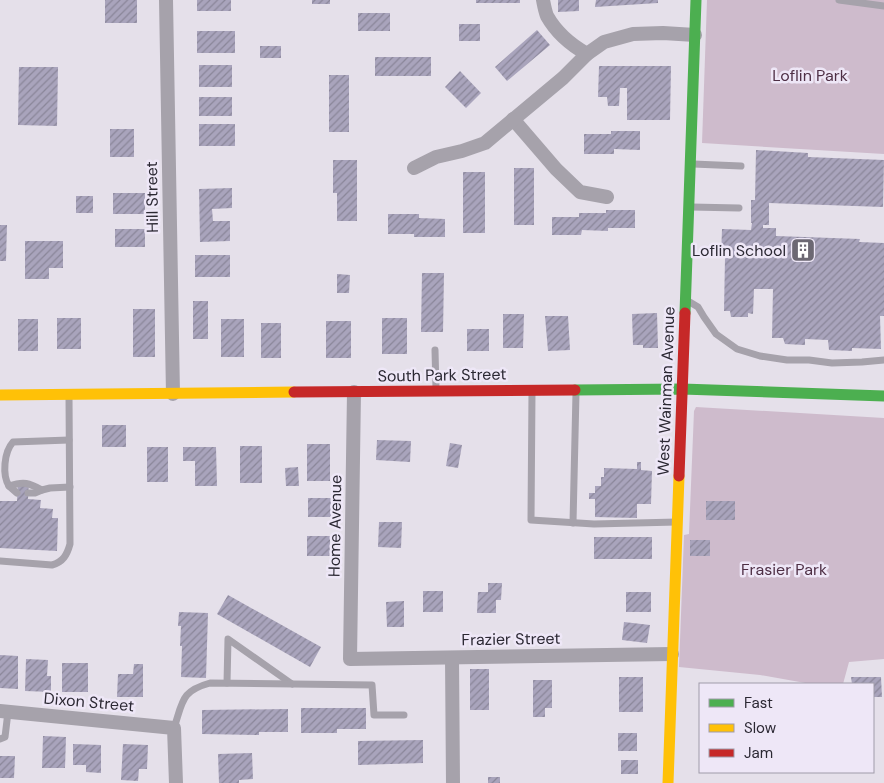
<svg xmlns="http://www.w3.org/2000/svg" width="884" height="783" viewBox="0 0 884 783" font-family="'DM Sans',sans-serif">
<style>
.park{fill:#cebbcc}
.building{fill:url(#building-hatch)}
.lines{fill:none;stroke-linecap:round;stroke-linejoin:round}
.lane{stroke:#a6a2ab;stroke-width:7}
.street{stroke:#a6a2ab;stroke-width:14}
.fast{stroke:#4caf50;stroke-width:11}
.slow{stroke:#ffc107;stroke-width:11}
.jam{stroke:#c62828;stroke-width:11}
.labels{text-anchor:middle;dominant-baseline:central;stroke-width:5;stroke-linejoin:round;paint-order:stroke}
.park-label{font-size:16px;fill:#4e2f45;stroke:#eee7f7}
.street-label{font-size:16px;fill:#2b2833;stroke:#eee7f7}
.poi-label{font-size:16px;fill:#2b2833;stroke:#eee7f7;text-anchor:end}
</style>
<defs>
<pattern id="building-hatch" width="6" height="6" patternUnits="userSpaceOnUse" patternTransform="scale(1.25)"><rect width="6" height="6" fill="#a9a4bc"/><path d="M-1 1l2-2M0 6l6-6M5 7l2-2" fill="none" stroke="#8a8699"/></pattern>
</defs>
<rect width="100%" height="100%" fill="#e5e0ea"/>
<g class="park">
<polygon points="707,0 884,0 884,154 702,143"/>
<polygon points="696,407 884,418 884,659 849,662 843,684 811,684 760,675 679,667 684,535 689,534 694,411"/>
</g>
<g class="building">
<rect x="105" y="0" width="32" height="23"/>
<rect x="197" y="0" width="34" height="11"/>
<rect x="312" y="0" width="18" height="4"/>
<rect x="476" y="0" width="44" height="3"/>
<polygon points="558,0 579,0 579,11 558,12"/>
<polygon points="596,0 658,0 658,3 595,7"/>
<rect x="358" y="13" width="32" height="18"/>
<rect x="459" y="24" width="21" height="17"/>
<polygon points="537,30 550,45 507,81 495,67"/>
<rect x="197" y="31" width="38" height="22"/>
<rect x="260" y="46" width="21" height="12"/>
<rect x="375" y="57" width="56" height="19"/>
<rect x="199" y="65" width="33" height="22"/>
<polygon points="599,66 671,66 670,120 627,120 627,88 620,88 619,106 608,106 607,97 598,97"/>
<polygon points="19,67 58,67 57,126 18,125"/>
<polygon points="460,71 481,93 466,108 445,87"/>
<rect x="329" y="75" width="20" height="57"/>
<rect x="199" y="97" width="33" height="19"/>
<rect x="199" y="124" width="36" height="22"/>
<rect x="110" y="129" width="24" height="28"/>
<polygon points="611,131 640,131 640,150 614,149 614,154 584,154 584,134 611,134"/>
<polygon points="756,150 808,153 808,157 884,160 883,207 769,203 769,225 763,225 763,228 776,228 776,236 860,239 859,242 884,243 884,316 880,316 881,349 852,348 852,351 829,350 828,340 805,339 805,345 785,344 783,338 772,338 773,289 754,289 753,314 748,313 748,317 731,317 730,311 724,311 725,258 721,258 722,229 751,230 752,223 751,223 751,200 755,200"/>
<polygon points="333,160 357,160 357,221 337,221 337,193 333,193"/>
<rect x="514" y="168" width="20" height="57"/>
<rect x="463" y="172" width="22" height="61"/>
<polygon points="232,188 232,208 212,209 213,221 230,221 230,241 200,242 199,189"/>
<rect x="113" y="193" width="32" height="21"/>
<rect x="76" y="196" width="17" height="17"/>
<polygon points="606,210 635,210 635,228 608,228 608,231 582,230 581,235 552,235 552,217 579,217 579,213 606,213"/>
<polygon points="388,214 419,214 419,218 445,219 445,237 414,237 414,234 388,234"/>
<polygon points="0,225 7,225 6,261 0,261"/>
<rect x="115" y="229" width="30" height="18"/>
<polygon points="25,241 63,241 63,268 49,268 49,279 25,279"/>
<rect x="195" y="255" width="35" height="22"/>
<polygon points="422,273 444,273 443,332 421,332"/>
<polygon points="337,274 350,275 349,293 337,293"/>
<rect x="193" y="301" width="15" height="38"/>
<rect x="133" y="309" width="22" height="48"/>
<polygon points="657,313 658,348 643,348 643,345 633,345 632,314"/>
<polygon points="503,314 524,314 523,348 503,348"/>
<polygon points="545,316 568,316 570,350 548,351"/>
<rect x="57" y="318" width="24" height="31"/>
<rect x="382" y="318" width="25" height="36"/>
<rect x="18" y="319" width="20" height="32"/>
<rect x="221" y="319" width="23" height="38"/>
<rect x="326" y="321" width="25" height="37"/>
<rect x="261" y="323" width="20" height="35"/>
<rect x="467" y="329" width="22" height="22"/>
<rect x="102" y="425" width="24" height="22"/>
<polygon points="377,440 411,441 410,462 376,460"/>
<polygon points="450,443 462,445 458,468 446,466"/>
<rect x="307" y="444" width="23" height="37"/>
<rect x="240" y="446" width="22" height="37"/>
<rect x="147" y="447" width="21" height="35"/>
<polygon points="183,447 216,447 217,486 195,486 195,461 183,461"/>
<polygon points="637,462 641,462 641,470 652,471 651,504 637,504 637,518 595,517 595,499 589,499 589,493 595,493 595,486 601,486 601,477 604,477 604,468 637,469"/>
<polygon points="298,467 299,486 286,486 285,468"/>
<polygon points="18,481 29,481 28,499 41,500 40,508 53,509 52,518 58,518 57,551 0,548 0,501 17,501"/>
<rect x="308" y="498" width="23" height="19"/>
<rect x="706" y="501" width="29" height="19"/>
<polygon points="379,522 402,522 401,548 378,547"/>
<rect x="307" y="536" width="23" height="20"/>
<rect x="594" y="537" width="58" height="22"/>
<rect x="690" y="540" width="20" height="16"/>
<polygon points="488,583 502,583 501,600 496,600 496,613 477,613 478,592 488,592"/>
<rect x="423" y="591" width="20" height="21"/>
<rect x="626" y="592" width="25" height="20"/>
<polygon points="228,595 321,647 310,667 217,614"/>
<polygon points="404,601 404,627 387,627 386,602"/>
<polygon points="179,612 208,613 206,678 181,677 182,646 180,646 181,626 178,626"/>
<polygon points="624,622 650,625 647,643 622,640"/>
<polygon points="0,655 18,656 18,689 0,688"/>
<polygon points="26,659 48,660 47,676 51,676 51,692 25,691"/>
<rect x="62" y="663" width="26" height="29"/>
<polygon points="134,664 143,664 143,697 117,697 118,674 133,674"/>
<rect x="470" y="669" width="19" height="41"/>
<rect x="619" y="677" width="24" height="35"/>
<polygon points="851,677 881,677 882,697 873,697 873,684 852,684"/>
<polygon points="533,680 552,680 552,708 545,708 545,717 533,717"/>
<polygon points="301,708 366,708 366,729 337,729 337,733 301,733"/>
<polygon points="288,709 288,732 259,732 259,735 202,734 202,710"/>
<rect x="618" y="733" width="19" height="18"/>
<polygon points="43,736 66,737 65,768 42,768"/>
<polygon points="423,740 423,763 358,765 358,741"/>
<polygon points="73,744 101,745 101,773 86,772 86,765 73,765"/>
<polygon points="123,744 148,745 147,769 139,769 138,781 121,780"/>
<polygon points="252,753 253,779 239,780 239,783 219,783 218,754"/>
<polygon points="0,756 15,756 14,778 0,778"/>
<rect x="621" y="760" width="17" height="14"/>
<rect x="488" y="777" width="12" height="6"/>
</g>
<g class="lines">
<g class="lane">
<polyline points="839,0 884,6"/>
<polyline points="693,164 741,166"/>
<polyline points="691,207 739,208"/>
<polyline points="688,301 698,307 704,317 716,334 737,349 760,356 787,360 809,360 832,363 862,362 884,360"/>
<polyline points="435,350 436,389"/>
<polyline points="532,392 531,520 594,524 677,522"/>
<path d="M69,440L13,442C4,452 2,475 9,486C24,481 29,483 42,490L50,488L70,487"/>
<polyline points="9,486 17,493"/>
<polyline points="28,493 35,493 42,490"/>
<polyline points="573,523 576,393"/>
<path d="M0,561L52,565C63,562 67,555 70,544L69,396"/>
<polyline points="227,683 228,639 292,684"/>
<path d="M174,728C183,701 181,691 210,683L372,685L374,715H404"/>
<polyline points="0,739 5,737 8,712"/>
</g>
<g class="street">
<polyline points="166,0 173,394"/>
<path d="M543,0C544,5 545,11 547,16C556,32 571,45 587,54"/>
<polyline points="513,119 556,169 580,192 607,197"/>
<polyline points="414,168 436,157 462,151 485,143 563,78 587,54 604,42 633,34 663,33 695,35"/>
<polyline points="354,392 350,659 672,654"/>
<polyline points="452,658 453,783"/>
<polyline points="0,711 174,728 176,783"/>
</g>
<g class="fast">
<polyline points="685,313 696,0"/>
<polyline points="575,390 682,389 884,396"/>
</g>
<g class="slow">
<polyline points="0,395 294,392"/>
<polyline points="668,783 679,476"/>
</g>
<g class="jam">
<polyline points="294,392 575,390"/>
<polyline points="679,476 685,313"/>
</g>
</g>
<defs>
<symbol id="building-square" viewBox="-11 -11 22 22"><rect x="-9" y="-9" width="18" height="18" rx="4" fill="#6c6873" stroke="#eee7f7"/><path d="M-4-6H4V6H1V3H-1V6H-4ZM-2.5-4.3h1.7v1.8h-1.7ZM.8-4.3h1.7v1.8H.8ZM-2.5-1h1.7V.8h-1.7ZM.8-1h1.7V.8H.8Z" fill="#fff"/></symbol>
</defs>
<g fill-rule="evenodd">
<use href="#building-square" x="789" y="236" width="28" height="28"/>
</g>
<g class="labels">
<g class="park-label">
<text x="810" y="75">Loflin Park</text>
<text x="784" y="569">Frasier Park</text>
</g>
<g class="street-label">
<text transform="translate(152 197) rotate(-91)">Hill Street</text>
<text transform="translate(442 375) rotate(-1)">South Park Street</text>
<text transform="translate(666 391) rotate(-88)">West Wainman Avenue</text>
<text transform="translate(335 526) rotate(-89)">Home Avenue</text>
<text transform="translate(511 639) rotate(-1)">Frazier Street</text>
<text transform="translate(89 702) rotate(5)">Dixon Street</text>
</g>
<g class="poi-label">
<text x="786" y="250">Loflin School</text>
</g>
</g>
<rect x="699" y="683" width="175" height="90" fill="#eee7f7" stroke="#a09ba9"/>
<rect x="709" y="699" width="25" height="8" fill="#4caf50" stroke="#a09ba9"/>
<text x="744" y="708" font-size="15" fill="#2b2833">Fast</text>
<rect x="709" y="724" width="25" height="8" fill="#ffc107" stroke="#a09ba9"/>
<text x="744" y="733" font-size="15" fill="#2b2833">Slow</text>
<rect x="709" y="749" width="25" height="8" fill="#c62828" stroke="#a09ba9"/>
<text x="744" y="758" font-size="15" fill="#2b2833">Jam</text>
</svg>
